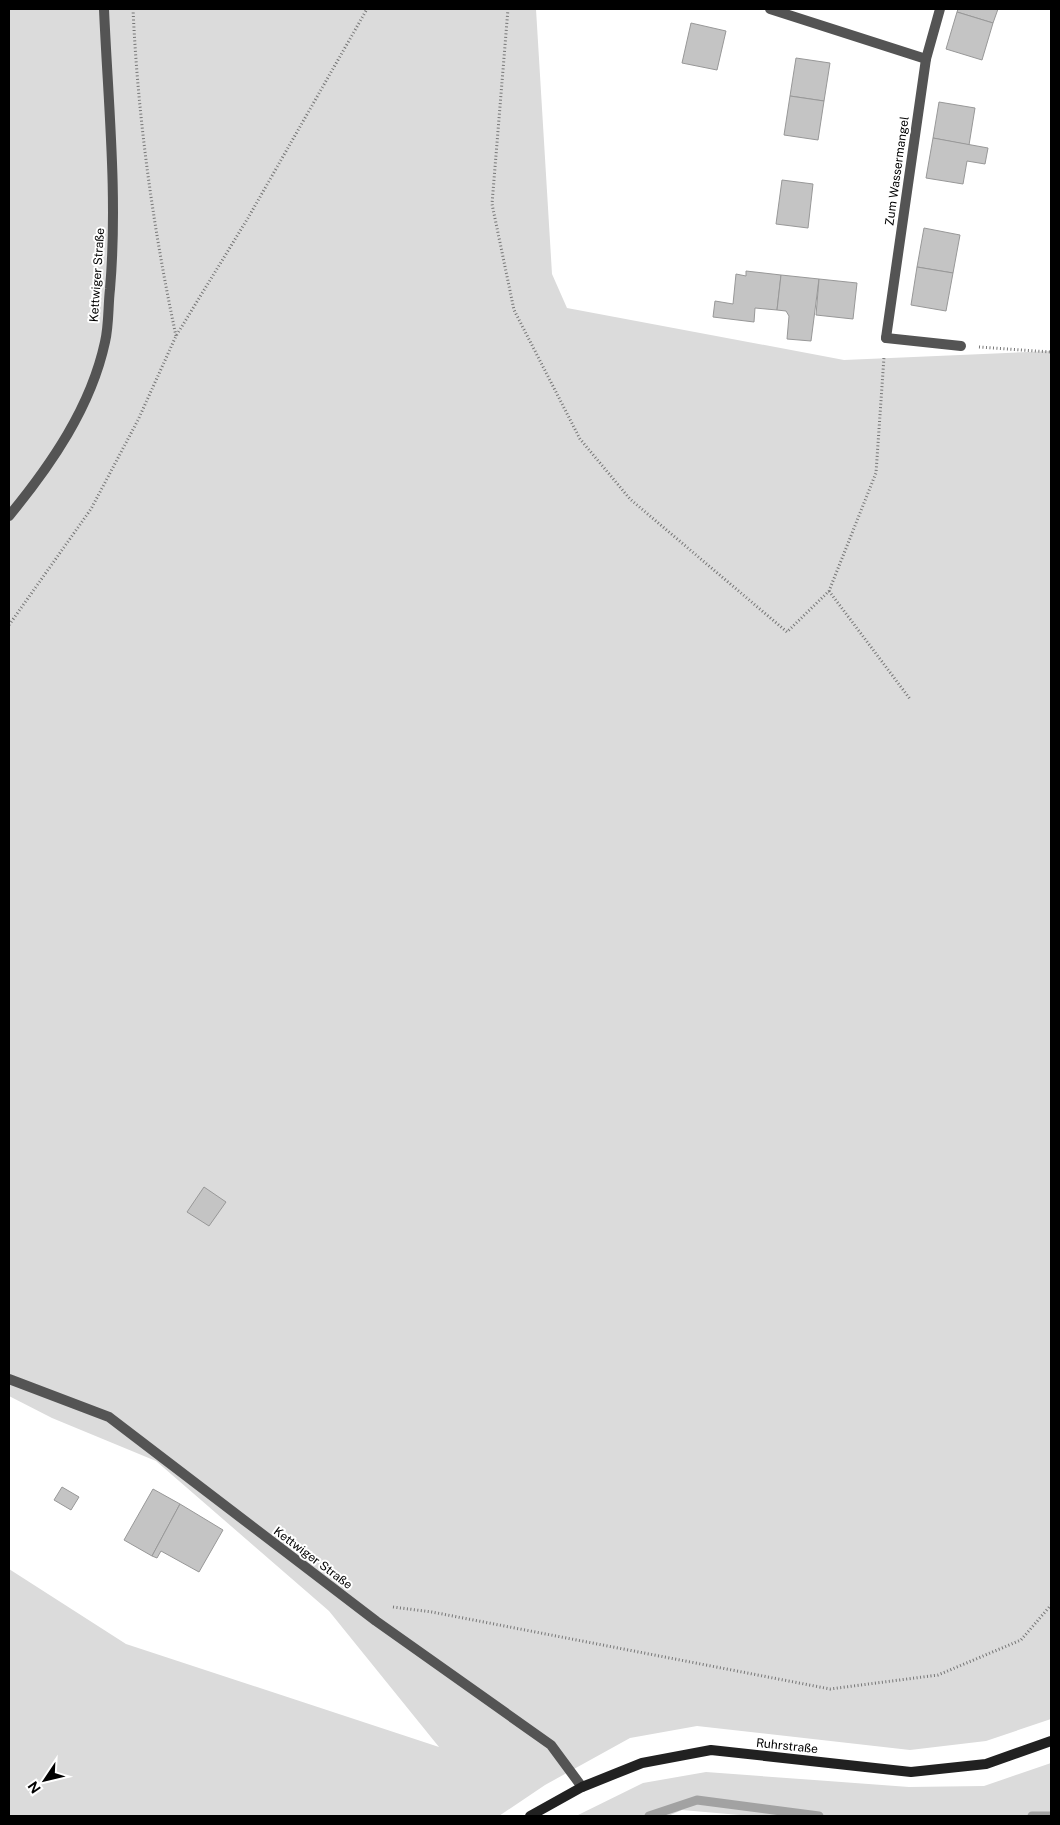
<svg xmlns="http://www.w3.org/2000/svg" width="1060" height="1825" viewBox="0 0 1060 1825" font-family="'Public Sans',sans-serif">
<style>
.green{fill:#dbdbdb}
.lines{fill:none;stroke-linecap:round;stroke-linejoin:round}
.stream{stroke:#a2a2a2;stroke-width:9}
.building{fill:#c4c4c4;stroke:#989898}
.path{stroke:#767676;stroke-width:3;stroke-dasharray:1 2.5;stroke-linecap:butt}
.service{stroke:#545454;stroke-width:10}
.minor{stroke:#545454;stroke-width:10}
.secondary{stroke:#212121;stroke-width:10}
.labels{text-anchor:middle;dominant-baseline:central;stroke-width:4;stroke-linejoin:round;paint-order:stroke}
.street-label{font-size:12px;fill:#000;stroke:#fff}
</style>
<rect width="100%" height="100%" fill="#fff"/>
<g class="green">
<polygon points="9,9 536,9 552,274 567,308 844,360 1051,351 1051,1719 986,1741 910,1750 697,1726 630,1738 545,1785 499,1816 9,1816 9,1569 126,1644 439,1747 329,1611 156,1461 52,1418 9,1396"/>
<polygon points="1051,1763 1051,1816 751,1816 682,1810 668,1816 576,1816 643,1783 706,1772 909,1787 984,1786"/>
</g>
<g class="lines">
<g class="stream">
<polyline points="649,1816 697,1800 819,1816"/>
<polyline points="1032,1816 1051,1816"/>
</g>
</g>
<g class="building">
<polygon points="958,9 998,9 993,23 957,12"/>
<polygon points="957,12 993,23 982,60 946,49"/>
<polygon points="691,23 726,31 717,70 682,63"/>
<polygon points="796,58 830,63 824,101 790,96"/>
<polygon points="790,96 824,101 818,140 784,135"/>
<polygon points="939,102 975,108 969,145 933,138"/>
<polygon points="933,138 988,148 985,164 967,161 963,184 926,178"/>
<polygon points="782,180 813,184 808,228 776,224"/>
<polygon points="924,228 960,235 953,273 917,267"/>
<polygon points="917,267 953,273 946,311 911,305"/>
<polygon points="746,271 781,275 777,310 755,308 754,322 713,317 715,301 733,304 736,274 746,276"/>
<polygon points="781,275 819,279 811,341 787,339 789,316 786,311 777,310"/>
<polygon points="819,279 857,283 853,319 816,315"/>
<polygon points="204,1187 226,1202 209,1226 187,1212"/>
<polygon points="62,1487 79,1497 71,1510 54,1500"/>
<polygon points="153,1489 180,1504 152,1556 124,1540"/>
<polygon points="180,1504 223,1530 199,1572 161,1551 157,1558 152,1556"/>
</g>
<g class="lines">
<g class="path">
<path d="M133,9C138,119 153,228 176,336"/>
<polyline points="508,9 492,204 514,310 580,439 630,499 787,632 829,591 876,473 884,357"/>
<polyline points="979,347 1051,352"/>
<polyline points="829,591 910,699"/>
<polyline points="9,625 91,509 138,420 176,336 248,218 367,9"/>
<polyline points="393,1607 432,1612 830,1689 938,1675 1021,1640 1051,1605"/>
</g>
<polyline class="service" points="886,338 961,346"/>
<g class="minor">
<polyline points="770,9 926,59"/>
<polyline points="886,338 926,59 940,9"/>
<path d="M9,516C51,465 91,407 105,342C109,325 108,306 110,289C118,196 108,102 104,9"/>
<polyline points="9,1379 109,1417 376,1621 551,1745 582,1787"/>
</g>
<polyline class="secondary" points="530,1816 582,1787 642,1763 711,1750 911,1772 986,1764 1051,1741"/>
</g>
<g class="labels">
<g class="street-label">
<text transform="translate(897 171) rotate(-82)">Zum Wassermangel</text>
<text transform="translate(97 275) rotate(-86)">Kettwiger Straße</text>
<text transform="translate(313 1558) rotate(37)">Kettwiger Straße</text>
<text transform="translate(787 1746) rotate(6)">Ruhrstraße</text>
</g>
</g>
<rect width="1060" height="1825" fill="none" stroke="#000000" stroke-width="20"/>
<g transform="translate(45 1780) rotate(235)" stroke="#ffffff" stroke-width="4" paint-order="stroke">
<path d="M0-4L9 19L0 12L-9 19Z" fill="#000000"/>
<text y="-8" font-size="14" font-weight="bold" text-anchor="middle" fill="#000000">N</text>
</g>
</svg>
